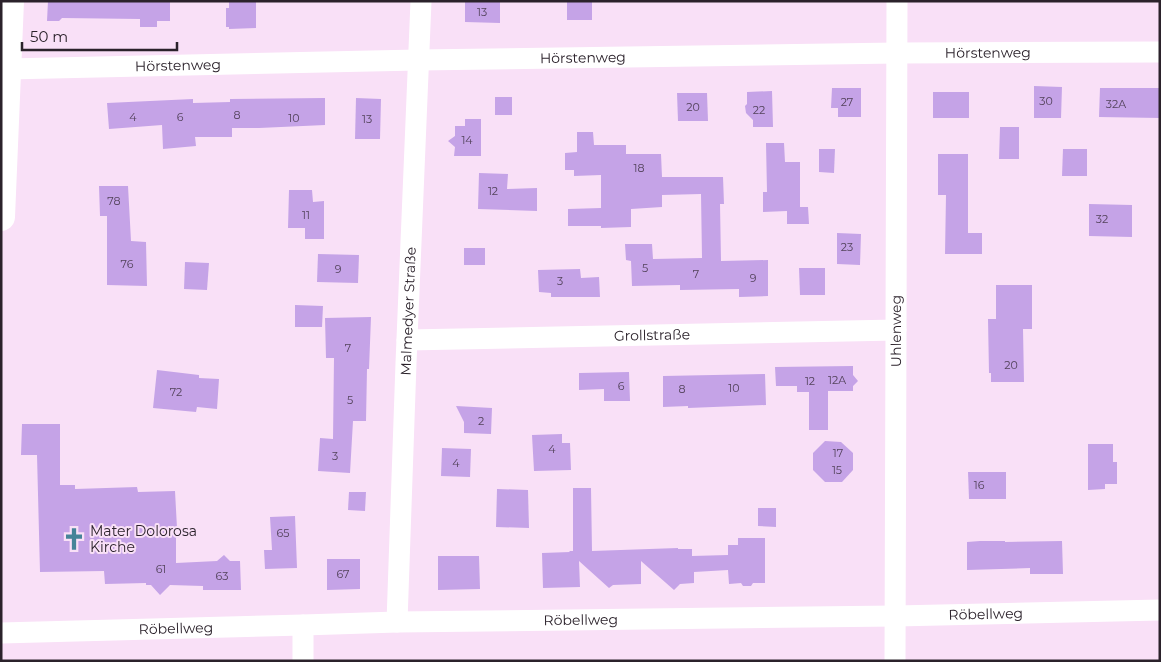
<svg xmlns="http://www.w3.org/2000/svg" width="1161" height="662" viewBox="0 0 1161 662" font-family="Montserrat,sans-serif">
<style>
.building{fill:#c5a3e7}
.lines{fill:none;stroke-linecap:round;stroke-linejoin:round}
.minor{stroke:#fff;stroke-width:21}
.tertiary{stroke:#fff;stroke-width:28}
.labels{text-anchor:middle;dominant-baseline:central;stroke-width:4;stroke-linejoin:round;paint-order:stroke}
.number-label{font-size:11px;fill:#52425a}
.street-label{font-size:14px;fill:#2b222b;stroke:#f9e0f7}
.poi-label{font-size:14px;fill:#2b222b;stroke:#f9e0f7;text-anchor:start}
</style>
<rect width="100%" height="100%" fill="#f9e0f7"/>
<g class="building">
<polygon points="48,1 170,1 170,21 157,21 157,27 140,27 140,19 62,18 59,21 47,21"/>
<polygon points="229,1 256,1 256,28 229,29 229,27 226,27 226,8 229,8"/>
<rect x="567" y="1" width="25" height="19"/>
<polygon points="465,2 500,2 500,23 465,22"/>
<polygon points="1034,86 1062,87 1061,118 1034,118"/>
<polygon points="832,88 861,88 861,117 838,117 838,108 831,108"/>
<polygon points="1100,88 1160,88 1160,118 1099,117"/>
<polygon points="772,91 773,127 753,127 753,120 746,113 745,106 747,104 747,92"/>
<rect x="933" y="92" width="36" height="26"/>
<polygon points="677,93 707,93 708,121 678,121"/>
<rect x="495" y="97" width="17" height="18"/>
<polygon points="325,98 325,125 259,128 232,128 232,137 195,137 196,146 163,149 162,125 109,129 107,103 193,99 193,103 230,102 230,99"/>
<polygon points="356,98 381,99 380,139 355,139"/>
<polygon points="465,119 481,119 481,156 454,156 455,147 448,141 455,136 455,126 465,126"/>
<polygon points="1000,127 1019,127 1019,159 999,159"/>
<polygon points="577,132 593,132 594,145 626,145 626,154 661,154 662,177 723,177 724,204 720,204 721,261 768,260 768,296 739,297 739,289 680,290 680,285 632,286 631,261 626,260 625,244 652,244 653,259 702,258 701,194 662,195 662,207 631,209 631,227 601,228 601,226 568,226 568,209 601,208 601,175 574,176 574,170 565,170 565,153 577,152"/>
<polygon points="766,143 784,143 785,162 800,162 800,207 808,207 809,224 787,224 787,211 763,212 763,192 767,192"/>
<polygon points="819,149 835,149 834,173 819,172"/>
<polygon points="1063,149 1087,149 1087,176 1062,176"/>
<polygon points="938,154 968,154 968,233 982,233 982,254 945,254 946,195 938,195"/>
<polygon points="479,173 508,174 507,189 537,188 537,211 478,209"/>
<polygon points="99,186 128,186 131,241 146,242 147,286 107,285 107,216 100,216"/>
<polygon points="289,190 312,190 313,202 324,201 324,239 305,239 305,228 288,228"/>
<polygon points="1089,204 1132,205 1132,237 1089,236"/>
<polygon points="837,233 861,234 860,265 837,264"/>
<rect x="464" y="248" width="21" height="17"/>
<polygon points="318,254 359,255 358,283 317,282"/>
<polygon points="185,262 209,263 207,290 184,289"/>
<polygon points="799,268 825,268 825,295 800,295"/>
<polygon points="580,269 581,278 599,277 600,297 551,297 551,293 539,292 538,270"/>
<polygon points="996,285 1032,285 1032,329 1023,329 1024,382 991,382 991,373 989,373 988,319 996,319"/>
<polygon points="295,305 323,306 322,327 295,327"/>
<polygon points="371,317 369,369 367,369 366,421 353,421 350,473 318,471 320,438 333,439 334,358 326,358 325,318"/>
<polygon points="853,366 853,375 858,381 853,386 853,391 828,391 828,430 809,430 809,392 797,392 797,386 776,386 775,367"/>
<polygon points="157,370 199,375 199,378 219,379 217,409 197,407 196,412 153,408"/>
<polygon points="629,372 630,401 604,401 604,389 579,390 579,373"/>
<polygon points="765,374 766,405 688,408 688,406 663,407 663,376"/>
<polygon points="456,406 492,408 491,434 464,433 464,422"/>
<polygon points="22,424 60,424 60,485 75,485 75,489 137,487 138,492 175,491 177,528 176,529 176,563 217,561 224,555 230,561 240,561 241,590 203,590 203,586 170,585 160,595 151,585 146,585 146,583 105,584 104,571 40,572 37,455 21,455"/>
<polygon points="562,434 562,443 570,443 571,470 534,471 532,435"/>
<polygon points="825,441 841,442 853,453 853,470 842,482 825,482 813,470 813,453"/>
<polygon points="1088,444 1113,444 1113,462 1117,462 1117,484 1105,484 1105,489 1088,490"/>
<polygon points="442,448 471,449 470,477 441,476"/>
<polygon points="968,472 1006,472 1006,499 969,499"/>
<polygon points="573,488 591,488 592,551 678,548 678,549 692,549 692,556 728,555 728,545 738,545 738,538 765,538 765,583 753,583 751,586 743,586 741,583 729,584 728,570 694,572 694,583 680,584 674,590 641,561 641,584 613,585 609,588 579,561 580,587 543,588 542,553 570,552 569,551 573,551"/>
<polygon points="497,489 528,490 529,528 496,527"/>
<polygon points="349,492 366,492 365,511 348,510"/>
<polygon points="758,508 776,508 776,527 758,526"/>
<polygon points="295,516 297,568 265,569 264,550 272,550 270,517"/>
<polygon points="980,541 1005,541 1005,542 1062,541 1063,574 1030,574 1030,568 967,570 967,542"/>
<polygon points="438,556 479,556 480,589 438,590"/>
<polygon points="327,559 360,559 360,589 327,590"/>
</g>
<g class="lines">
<g class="minor">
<path id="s1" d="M7,69L418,60L897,53L1160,52"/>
<path id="s2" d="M407,340L896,330"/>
<path id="s3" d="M397,622L406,363L421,1"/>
<polyline points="303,625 303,661"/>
<path id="s4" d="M1,633L303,625L397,622L896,616L1160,610"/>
<path id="s5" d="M895,661L897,1"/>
</g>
<polyline class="tertiary" points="1,217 10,1"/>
</g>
<defs>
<symbol id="church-bare" viewBox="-9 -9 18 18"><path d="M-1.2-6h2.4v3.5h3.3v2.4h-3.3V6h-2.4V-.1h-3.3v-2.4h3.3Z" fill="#458498" stroke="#f9e0f7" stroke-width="2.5" paint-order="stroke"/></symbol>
</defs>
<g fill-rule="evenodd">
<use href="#church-bare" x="58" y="523" width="32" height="32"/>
</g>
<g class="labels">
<g class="number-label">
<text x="482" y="12">13</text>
<text x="1046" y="101">30</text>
<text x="847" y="102">27</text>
<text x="1116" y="104">32A</text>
<text x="693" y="107">20</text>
<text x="759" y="110">22</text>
<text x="237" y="115">8</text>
<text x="133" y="117">4</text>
<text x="180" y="117">6</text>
<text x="294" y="118">10</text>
<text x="367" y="119">13</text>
<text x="467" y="140">14</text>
<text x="639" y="168">18</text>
<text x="493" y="191">12</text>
<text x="114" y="201">78</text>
<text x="306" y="215">11</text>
<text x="1102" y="219">32</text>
<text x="847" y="247">23</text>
<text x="127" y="264">76</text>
<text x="645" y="268">5</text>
<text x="338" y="269">9</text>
<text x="696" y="274">7</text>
<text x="753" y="278">9</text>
<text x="560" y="281">3</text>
<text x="348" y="348">7</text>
<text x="1011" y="365">20</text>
<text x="837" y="380">12A</text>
<text x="810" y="381">12</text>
<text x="621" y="386">6</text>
<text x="734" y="388">10</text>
<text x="682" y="389">8</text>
<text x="176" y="392">72</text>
<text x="350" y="400">5</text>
<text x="481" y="421">2</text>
<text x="552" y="449">4</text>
<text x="838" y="453">17</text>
<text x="335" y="456">3</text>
<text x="456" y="463">4</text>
<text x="837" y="470">15</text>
<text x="979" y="485">16</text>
<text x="283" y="533">65</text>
<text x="161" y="569">61</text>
<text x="343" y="574">67</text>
<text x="222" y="576">63</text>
</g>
<g class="street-label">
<text stroke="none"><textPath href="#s1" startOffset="981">Hörstenweg</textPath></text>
<text stroke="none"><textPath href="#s1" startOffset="576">Hörstenweg</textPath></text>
<text stroke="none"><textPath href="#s1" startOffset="171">Hörstenweg</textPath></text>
<text stroke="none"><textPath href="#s3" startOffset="311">Malmedyer Straße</textPath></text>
<text stroke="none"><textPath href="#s5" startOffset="330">Uhlenweg</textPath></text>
<text stroke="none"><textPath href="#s2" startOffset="245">Grollstraße</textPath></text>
<text stroke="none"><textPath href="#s4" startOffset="985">Röbellweg</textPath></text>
<text stroke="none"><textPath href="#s4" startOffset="580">Röbellweg</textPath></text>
<text stroke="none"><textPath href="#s4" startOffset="175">Röbellweg</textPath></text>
</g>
<g class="poi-label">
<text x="90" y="531">Mater Dolorosa<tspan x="90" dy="16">Kirche</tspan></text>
</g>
</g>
<rect width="1161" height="662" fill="none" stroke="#2b222b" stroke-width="5"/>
<path d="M22 42v8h155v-8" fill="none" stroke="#2b222b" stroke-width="2.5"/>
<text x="30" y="42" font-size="15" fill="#2b222b" stroke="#f9e0f7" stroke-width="4" paint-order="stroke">50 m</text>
</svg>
